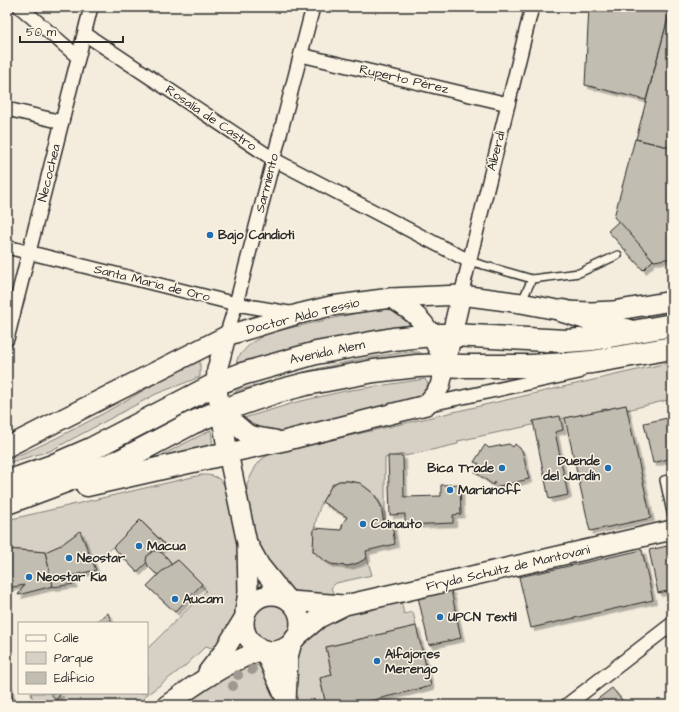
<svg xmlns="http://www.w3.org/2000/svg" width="679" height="712" viewBox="0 0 679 712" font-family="'Architects Daughter',sans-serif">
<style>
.green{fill:#d6d1c4;stroke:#807e78}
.building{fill:#c2bdb1;stroke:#2b2b2b;filter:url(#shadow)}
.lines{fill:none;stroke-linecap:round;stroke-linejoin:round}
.lane-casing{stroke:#2b2b2b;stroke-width:10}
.street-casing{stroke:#2b2b2b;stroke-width:16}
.secondary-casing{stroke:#2b2b2b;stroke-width:22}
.highway-casing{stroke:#2b2b2b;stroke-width:25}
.lane{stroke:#fcf5e5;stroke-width:7}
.street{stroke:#fcf5e5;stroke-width:13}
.secondary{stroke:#fcf5e5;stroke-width:19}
.highway{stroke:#fcf5e5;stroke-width:22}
.tree{fill:#9d9990}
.poi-dot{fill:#1f6fb2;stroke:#fcf5e5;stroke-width:1.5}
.labels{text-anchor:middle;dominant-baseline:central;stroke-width:3;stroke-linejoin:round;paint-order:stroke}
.street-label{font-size:13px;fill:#2b2b2b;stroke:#fcf5e5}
.poi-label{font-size:13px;font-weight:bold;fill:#2b2b2b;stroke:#fcf5e5;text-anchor:start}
</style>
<defs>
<filter id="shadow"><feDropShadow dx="3.5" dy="3.5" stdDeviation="0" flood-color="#0004"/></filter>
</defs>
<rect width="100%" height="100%" fill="#f4edde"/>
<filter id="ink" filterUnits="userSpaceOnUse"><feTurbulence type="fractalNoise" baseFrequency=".025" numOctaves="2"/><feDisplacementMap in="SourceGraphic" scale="8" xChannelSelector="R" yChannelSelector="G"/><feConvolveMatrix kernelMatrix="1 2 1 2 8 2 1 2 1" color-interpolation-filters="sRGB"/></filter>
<g filter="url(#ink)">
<g class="green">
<polygon points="388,309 408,318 420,332 234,371 238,357 251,343 268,333 366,311"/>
<path d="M408,352H419L424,355V358L234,395L236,391C293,374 349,359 408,352Z"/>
<path d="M200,357V377L156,394L50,451L7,463V460C75,433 137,394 200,357Z"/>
<path d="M672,362V399L627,410L626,405L458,441V444L405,456L404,454L385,458V520H383C381,500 371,485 350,481C345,480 338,480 333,484C330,487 328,492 326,495C315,513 314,530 313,551C334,566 343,571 367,558L372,575L336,583L331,588L335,596L297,592L288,587L258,548L247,494V484L256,466L262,459L270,454Z"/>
<path d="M425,379L428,384L423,393L411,404L287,431C266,433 262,431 244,418L297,402L345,391Z"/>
<polygon points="211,430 213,448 160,460 160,456"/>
<path d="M201,475C214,475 218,476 226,487L240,551L238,610L217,650L206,646L185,666L144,697L147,705H34L31,693H50L56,700L61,693H147V649L206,591L178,560L171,564L166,556L158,551L165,544L140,520L113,547L93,563L80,531L61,545L47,552L7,549V520Z"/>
<polygon points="401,601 404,614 413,612 416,626 326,647 332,675 320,679 326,705 295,705 291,688 297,649 334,617"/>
<circle cx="271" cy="623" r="20"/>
<polygon points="249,663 261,667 269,677 277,705 180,705 223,674"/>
</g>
<g class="building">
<polygon points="589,7 671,7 646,100 585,85"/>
<polygon points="671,7 672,7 672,148 636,139"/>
<polygon points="635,139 672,148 672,258 654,261 614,217"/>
<polygon points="619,221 653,260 643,270 608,231"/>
<polygon points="626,405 651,518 590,531 565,418"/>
<polygon points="560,416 563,430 555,432 568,495 549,499 533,421"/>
<polygon points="672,417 672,458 653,463 644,423"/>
<polygon points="509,444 513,447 515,444 522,450 529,479 499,486 495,482 493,485 475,472 479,464 474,462 485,445 489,448"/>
<polygon points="388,456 403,456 404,497 441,496 441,485 460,484 461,514 453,515 453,523 405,525 405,514 390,515"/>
<polygon points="339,481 348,481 360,483 374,494 381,506 384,524 392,524 395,544 366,551 367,558 358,563 348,566 331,564 322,559 313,551 314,528 341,530 343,523 347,517 322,502 332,485"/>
<polygon points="140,520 165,545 137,572 113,547"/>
<polygon points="80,531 96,570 70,576 74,584 53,587 45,552 61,545"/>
<polygon points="672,545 672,590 658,593 649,550"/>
<polygon points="7,549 45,552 53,586 18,595 24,585 7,588"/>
<polygon points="642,550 653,600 531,628 519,577"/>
<polygon points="153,551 158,551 162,553 169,560 171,564 171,570 165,575 159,575 155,573 148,566 146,561 147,556"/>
<polygon points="178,560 202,584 175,612 147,586 161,572"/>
<polygon points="451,590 461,638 429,645 418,597"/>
<polygon points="108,613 112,623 94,623 98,620"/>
<polygon points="416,626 431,686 353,705 326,705 320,678 332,675 326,647"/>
<polygon points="7,677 14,704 10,705 7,705"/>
<polygon points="612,688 626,705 590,705"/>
<polygon points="50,693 61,693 56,700"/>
</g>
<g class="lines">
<defs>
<g id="lane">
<polyline points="469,261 532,279"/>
<polyline points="521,303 532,279 579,273 618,255"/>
<polyline points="672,478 664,480 672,517"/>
</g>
<g id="street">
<polyline points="20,7 78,57"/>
<polyline points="85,34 273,159 469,261"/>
<polyline points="301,55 508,104"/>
<polyline points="7,109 62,122"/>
<polyline points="7,247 236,304 295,314"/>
<polyline points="461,295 532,7"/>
<polyline points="226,336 236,304 313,7"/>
<polyline points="7,339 91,7"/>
<polyline points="426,405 579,372"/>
<polyline points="567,705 672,624"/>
</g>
<g id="secondary">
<path d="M391,298C414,312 426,321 437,347"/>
<polyline points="226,336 217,370 216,384 228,453 247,543 248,592 245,612"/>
<polyline points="220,411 247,434 257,437 275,440"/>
<polyline points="7,447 226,336 298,314 331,306 391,298 461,295 521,303 563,311 591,312 613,311 672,301"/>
<polyline points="228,453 284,441 426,405 435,394 440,386 461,295"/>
<polyline points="249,546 260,566 285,597"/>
<circle cx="272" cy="623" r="28"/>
<polyline points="290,601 343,605"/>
<polyline points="295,638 319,618 345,605 672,530"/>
<polyline points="264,650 284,695"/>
<polyline points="208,672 224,651 243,620"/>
<polyline points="286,702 288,657 292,642"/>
<path d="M167,705C197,683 226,663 262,650"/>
</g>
<g id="highway">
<polyline points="563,311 629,331"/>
<polyline points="7,482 52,466 91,449 216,384 242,374 316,353 393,339 432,335 453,335 566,341 593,339 672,325"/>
<polyline points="87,485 228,453"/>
<polyline points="7,503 122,460 192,423 220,411 279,391 306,384 374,371 417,366 444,365 462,366 530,366 568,364 592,362 672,348"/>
</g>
</defs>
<use href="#lane" class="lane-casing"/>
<use href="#street" class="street-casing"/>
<use href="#secondary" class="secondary-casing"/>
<use href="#highway" class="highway-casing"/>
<use href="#lane" class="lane"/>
<use href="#street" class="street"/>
<use href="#secondary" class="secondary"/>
<use href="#highway" class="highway"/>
</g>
<g class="tree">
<circle cx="252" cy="670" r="5"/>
<circle cx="238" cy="675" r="5"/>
<circle cx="233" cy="686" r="5"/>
</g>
</g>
<g class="poi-dot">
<circle cx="210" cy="235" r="4"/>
<circle cx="502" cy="468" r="4"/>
<circle cx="608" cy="468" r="4"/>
<circle cx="450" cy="490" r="4"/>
<circle cx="363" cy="524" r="4"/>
<circle cx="139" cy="546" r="4"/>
<circle cx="69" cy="558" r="4"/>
<circle cx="29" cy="577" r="4"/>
<circle cx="175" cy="599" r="4"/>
<circle cx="440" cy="617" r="4"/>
<circle cx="377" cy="661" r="4"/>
</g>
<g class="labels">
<g class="street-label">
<text transform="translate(404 79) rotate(13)">Ruperto Pérez</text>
<text transform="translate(211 118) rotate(34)">Rosalía de Castro</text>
<text transform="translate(496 151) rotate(-76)">Alberdi</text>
<text transform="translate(49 173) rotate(-76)">Necochea</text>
<text transform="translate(267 183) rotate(-76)">Sarmiento</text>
<text transform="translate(152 283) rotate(14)">Santa Maria de Oro</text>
<text transform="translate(303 316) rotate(-14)">Doctor Aldo Tessio</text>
<text transform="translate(327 352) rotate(-12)">Avenida Alem</text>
<text transform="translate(508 568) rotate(-13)">Fryda Schultz de Mantovani</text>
</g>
<g class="poi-label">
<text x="218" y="235">Bajo Candioti</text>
<text x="600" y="461" text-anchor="end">Duende<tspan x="600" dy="15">del Jardín</tspan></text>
<text x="494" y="468" text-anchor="end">Bica Trade</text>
<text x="458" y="490">Marianoff</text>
<text x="371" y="524">Coinauto</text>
<text x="147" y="546">Macua</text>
<text x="77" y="558">Neostar</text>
<text x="37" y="577">Neostar Kia</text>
<text x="183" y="599">Aucam</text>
<text x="448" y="617">UPCN Textil</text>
<text x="385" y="654">Alfajores<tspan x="385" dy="15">Merengo</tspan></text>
</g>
</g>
<rect width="679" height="712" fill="none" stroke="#fcf5e5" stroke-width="24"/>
<rect x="12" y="12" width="655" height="688" fill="none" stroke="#2b2b2b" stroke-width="1.5" filter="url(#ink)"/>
<rect x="18" y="622" width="130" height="72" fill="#fcf5e5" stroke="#a8a49b"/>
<rect x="26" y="635" width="20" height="6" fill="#fcf5e5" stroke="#a8a49b"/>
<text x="54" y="642" font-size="12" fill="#2b2b2b">Calle</text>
<rect x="26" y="652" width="20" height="12" fill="#d6d1c4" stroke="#a8a49b"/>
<text x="54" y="662" font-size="12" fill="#2b2b2b">Parque</text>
<rect x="26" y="672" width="20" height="12" fill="#c2bdb1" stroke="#a8a49b"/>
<text x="54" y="682" font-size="12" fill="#2b2b2b">Edificio</text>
<path d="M20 36v6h103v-6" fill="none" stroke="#2b2b2b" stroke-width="2"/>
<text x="26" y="36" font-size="12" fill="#2b2b2b" stroke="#fcf5e5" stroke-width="3" paint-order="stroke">50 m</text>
</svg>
